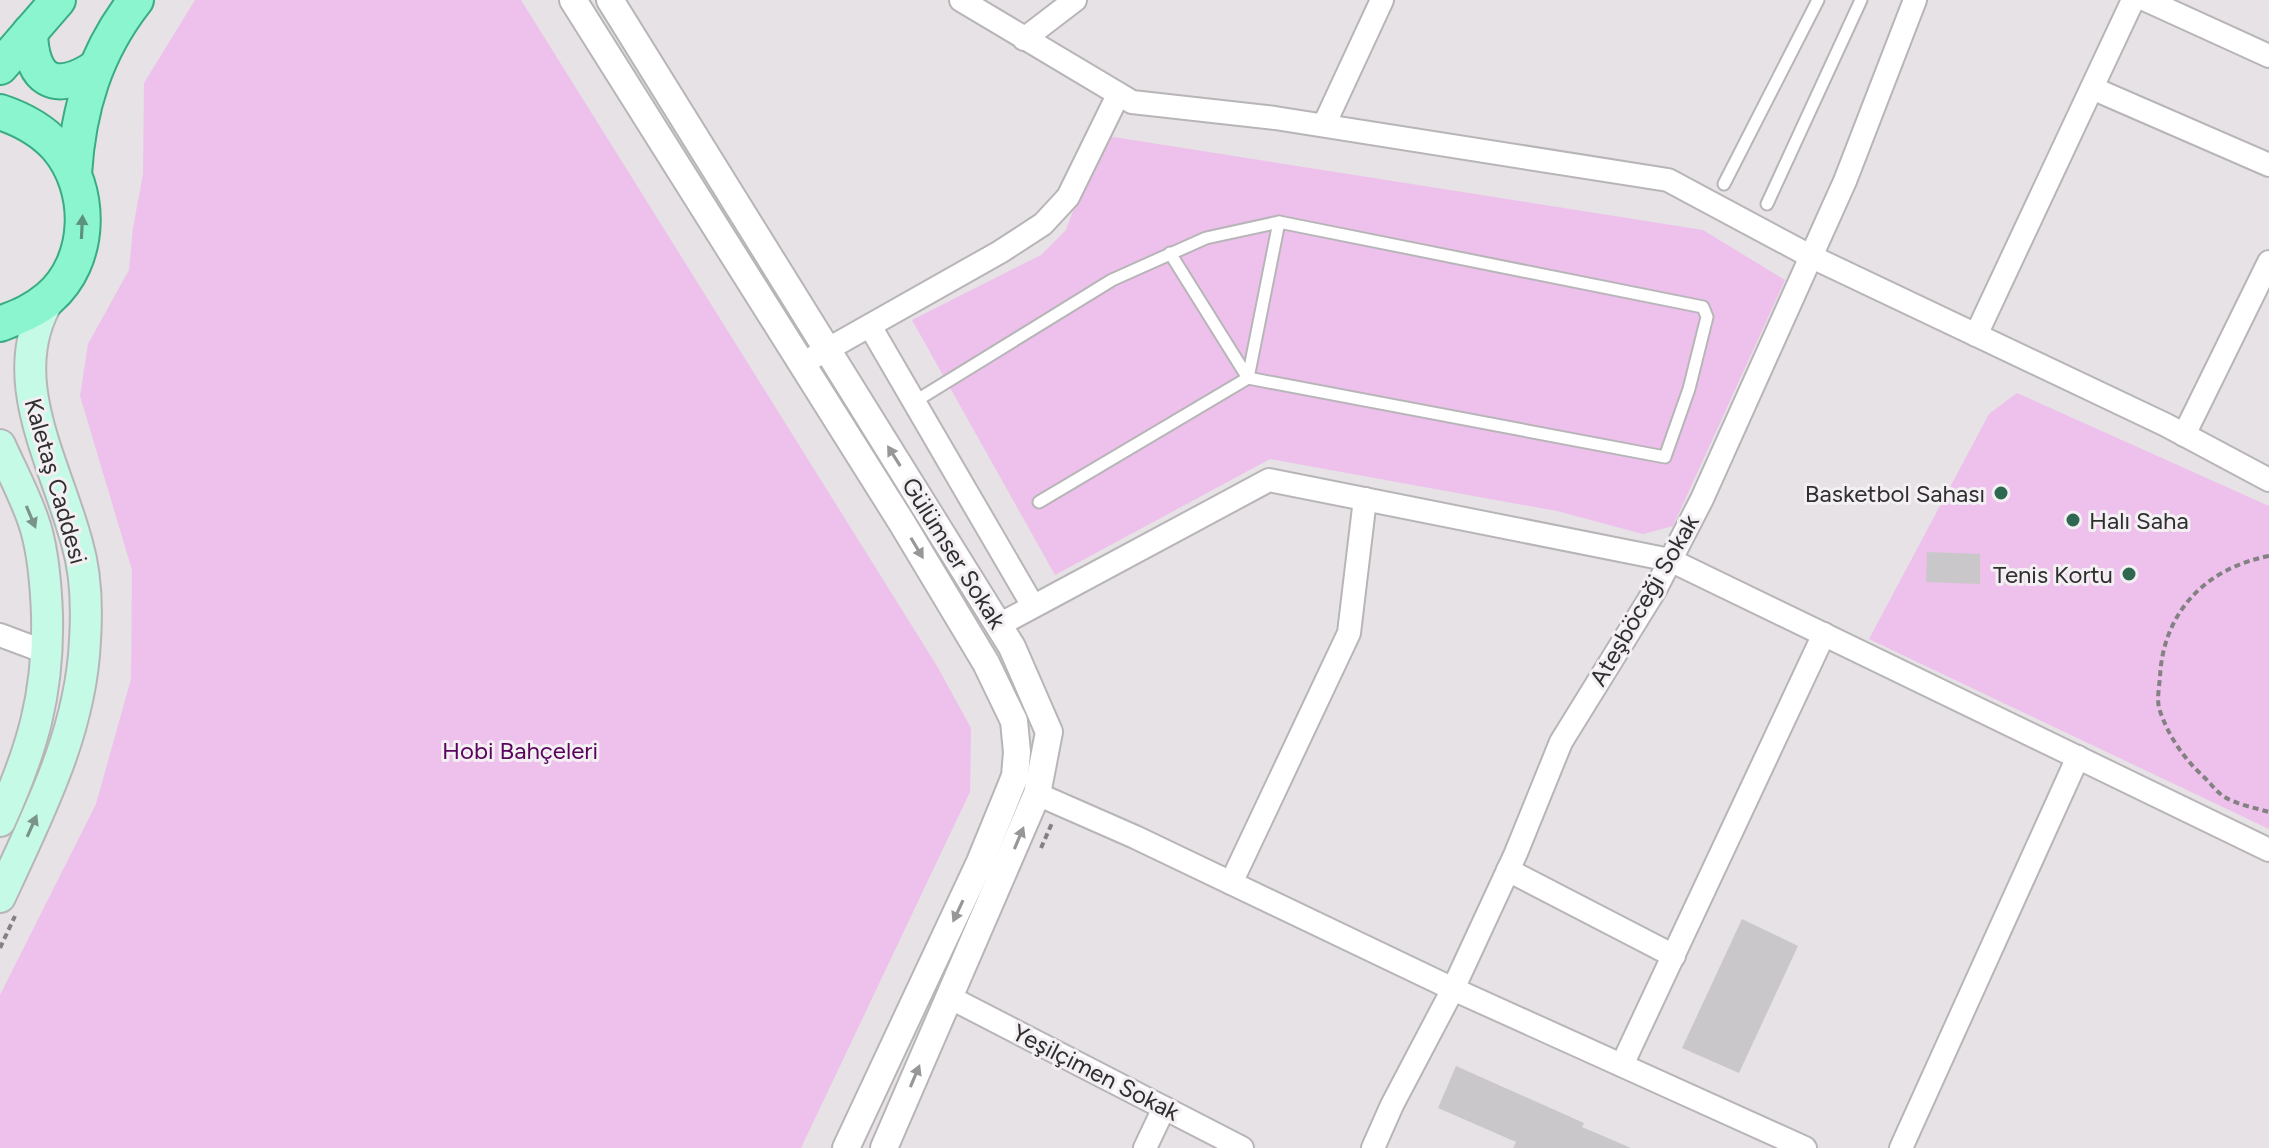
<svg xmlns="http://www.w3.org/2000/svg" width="2269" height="1148" viewBox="0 0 2269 1148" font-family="Figtree,sans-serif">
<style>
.green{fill:#edc1ec}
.building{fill:#cac7ca}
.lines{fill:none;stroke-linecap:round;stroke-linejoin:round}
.service-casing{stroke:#b8b5b8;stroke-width:15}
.minor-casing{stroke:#b8b5b8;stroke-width:26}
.tertiary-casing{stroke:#b8b5b8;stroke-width:30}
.secondary-casing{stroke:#b8b5b8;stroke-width:34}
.primary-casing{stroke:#39ac83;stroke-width:38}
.path{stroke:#838182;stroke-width:4;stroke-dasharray:6 4;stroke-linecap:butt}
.service{stroke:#fff;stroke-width:11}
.minor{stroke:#fff;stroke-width:22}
.tertiary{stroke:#fff;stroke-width:26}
.secondary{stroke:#c5fae7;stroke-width:30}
.primary{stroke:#8bf5d0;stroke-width:34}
.oneway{fill:#5e9280}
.oneway2{fill:#989798}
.oneway3{fill:#7a948c}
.poi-dot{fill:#2f6850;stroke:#f3eff3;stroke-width:3}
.labels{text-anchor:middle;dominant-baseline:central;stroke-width:6;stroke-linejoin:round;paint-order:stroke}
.street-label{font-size:24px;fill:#302f30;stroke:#f3eff3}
.poi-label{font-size:24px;fill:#302f30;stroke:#f3eff3;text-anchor:end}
.park-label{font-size:24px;fill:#59045b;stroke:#f3eff3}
</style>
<rect width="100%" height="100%" fill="#e6e2e5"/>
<g class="green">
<polygon points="195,0 521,0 937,666 971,728 970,792 801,1148 0,1148 0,995 96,804 131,679 132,570 80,396 88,344 129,270 133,228 143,174 144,83"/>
<polygon points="1101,135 1703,230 1785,280 1673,526 1643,534 1557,511 1270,459 1055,575 912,320 1041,255 1066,230"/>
<polygon points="2017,393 2269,506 2269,829 1869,639 1989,414"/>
</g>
<g class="building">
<polygon points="1927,552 1980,554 1980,584 1926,582"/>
<polygon points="1742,919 1798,946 1739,1073 1682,1048"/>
<polygon points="1456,1066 1584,1123 1582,1127 1631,1148 1513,1148 1516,1142 1438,1108"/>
</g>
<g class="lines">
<defs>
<g id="service">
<polyline points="1724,184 1818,0"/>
<polyline points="1767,204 1861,0"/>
<polyline points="1170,253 1248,378 1279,222"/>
<polyline points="914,402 1112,280 1206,238 1279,222 1703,307 1707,317 1689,389 1665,457 1248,378 1039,502"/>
</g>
<g id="minor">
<polyline points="961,0 1132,102 1275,118 1668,180 1810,256 2166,425 2269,480"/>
<polyline points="2146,0 2269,56"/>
<polyline points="1024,39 1075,0"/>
<polyline points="2092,88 2269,165"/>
<polyline points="1324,125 1382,0"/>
<polyline points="870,326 1033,606"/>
<polyline points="1976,335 2133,0"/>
<polyline points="814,357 1000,252 1043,224 1068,197 1118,95"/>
<polyline points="2184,435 2269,262"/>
<polyline points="999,625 1269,480 1670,560 2269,850"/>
<polyline points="0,635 48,653"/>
<polyline points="1037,794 1135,837 1453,989 1805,1148"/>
<polyline points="1508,870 1674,956"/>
<polyline points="1231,883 1349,633 1365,499"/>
<polyline points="949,997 1242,1148"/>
<polyline points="1622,1065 1824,634"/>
<polyline points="1145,1148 1164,1108"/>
<polyline points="1373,1148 1392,1105 1453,989 1516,853 1561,742 1655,590 1702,499 1845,181 1915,0"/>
<polyline points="1901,1148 2078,757"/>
</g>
<g id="tertiary">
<polyline points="573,0 902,523 986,663 1014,721 1017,752 1015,776 1007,796 980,862 846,1148"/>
<polyline points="610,0 1012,647 1049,732 1037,794 884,1148"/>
</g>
<g id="secondary">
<path d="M0,445C12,472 28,501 36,529C44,557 46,587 47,615C49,694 32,750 0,821"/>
<path d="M0,897C38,814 81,733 85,640C87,609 86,573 77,543C56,463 0,374 51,296"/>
</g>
<g id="primary">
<path d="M30,32C31,80 54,95 95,68"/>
<polyline points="0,67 58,0"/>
<path d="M0,112C21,119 42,130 57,147C93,189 92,261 49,298C34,311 18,317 0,324"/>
<path d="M74,174C78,109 95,52 136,0"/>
</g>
</defs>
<use href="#service" class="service-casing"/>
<use href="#minor" class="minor-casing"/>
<use href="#tertiary" class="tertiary-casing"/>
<use href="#secondary" class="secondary-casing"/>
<use href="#primary" class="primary-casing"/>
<g class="path">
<path d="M2269,556C2206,568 2163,612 2160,677C2159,687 2157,699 2159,708C2168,736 2184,759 2205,778C2211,784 2216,791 2223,796C2235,804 2255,808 2269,812"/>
<polyline points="1041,848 1052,823"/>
<polyline points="0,948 15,916"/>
</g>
<use href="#service" class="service"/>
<use href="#minor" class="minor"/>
<use href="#tertiary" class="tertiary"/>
<use href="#secondary" class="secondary"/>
<use href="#primary" class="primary"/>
</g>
<defs><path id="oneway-solid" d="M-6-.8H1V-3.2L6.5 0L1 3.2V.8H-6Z" transform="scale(2)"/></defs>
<use class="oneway" href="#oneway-solid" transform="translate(82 227) rotate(-87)"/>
<g class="oneway2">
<use href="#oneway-solid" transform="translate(894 456) rotate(-122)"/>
<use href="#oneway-solid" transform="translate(917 548) rotate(59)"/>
<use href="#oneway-solid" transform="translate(1019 838) rotate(-67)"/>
<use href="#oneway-solid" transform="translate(958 911) rotate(115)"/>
<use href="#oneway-solid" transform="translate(915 1076) rotate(-67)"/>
</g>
<g class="oneway3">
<use href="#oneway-solid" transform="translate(31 517) rotate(67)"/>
<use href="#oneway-solid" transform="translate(32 826) rotate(-66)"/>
</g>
<g class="poi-dot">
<circle cx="2001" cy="493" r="8"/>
<circle cx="2073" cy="520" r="8"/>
<circle cx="2129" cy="574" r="8"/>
</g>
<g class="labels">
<g class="street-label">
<text transform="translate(56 481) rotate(74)">Kaletaş Caddesi</text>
<text transform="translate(954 553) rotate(58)">Gülümser Sokak</text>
<text transform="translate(1644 600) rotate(-60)">Ateşböceği Sokak</text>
<text transform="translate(1096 1072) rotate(27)">Yeşilçimen Sokak</text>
</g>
<g class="poi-label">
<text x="1985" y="493">Basketbol Sahası</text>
<text x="2089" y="520" text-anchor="start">Halı Saha</text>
<text x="2113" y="574">Tenis Kortu</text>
</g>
<g class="park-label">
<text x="520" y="750">Hobi Bahçeleri</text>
</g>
</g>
</svg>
